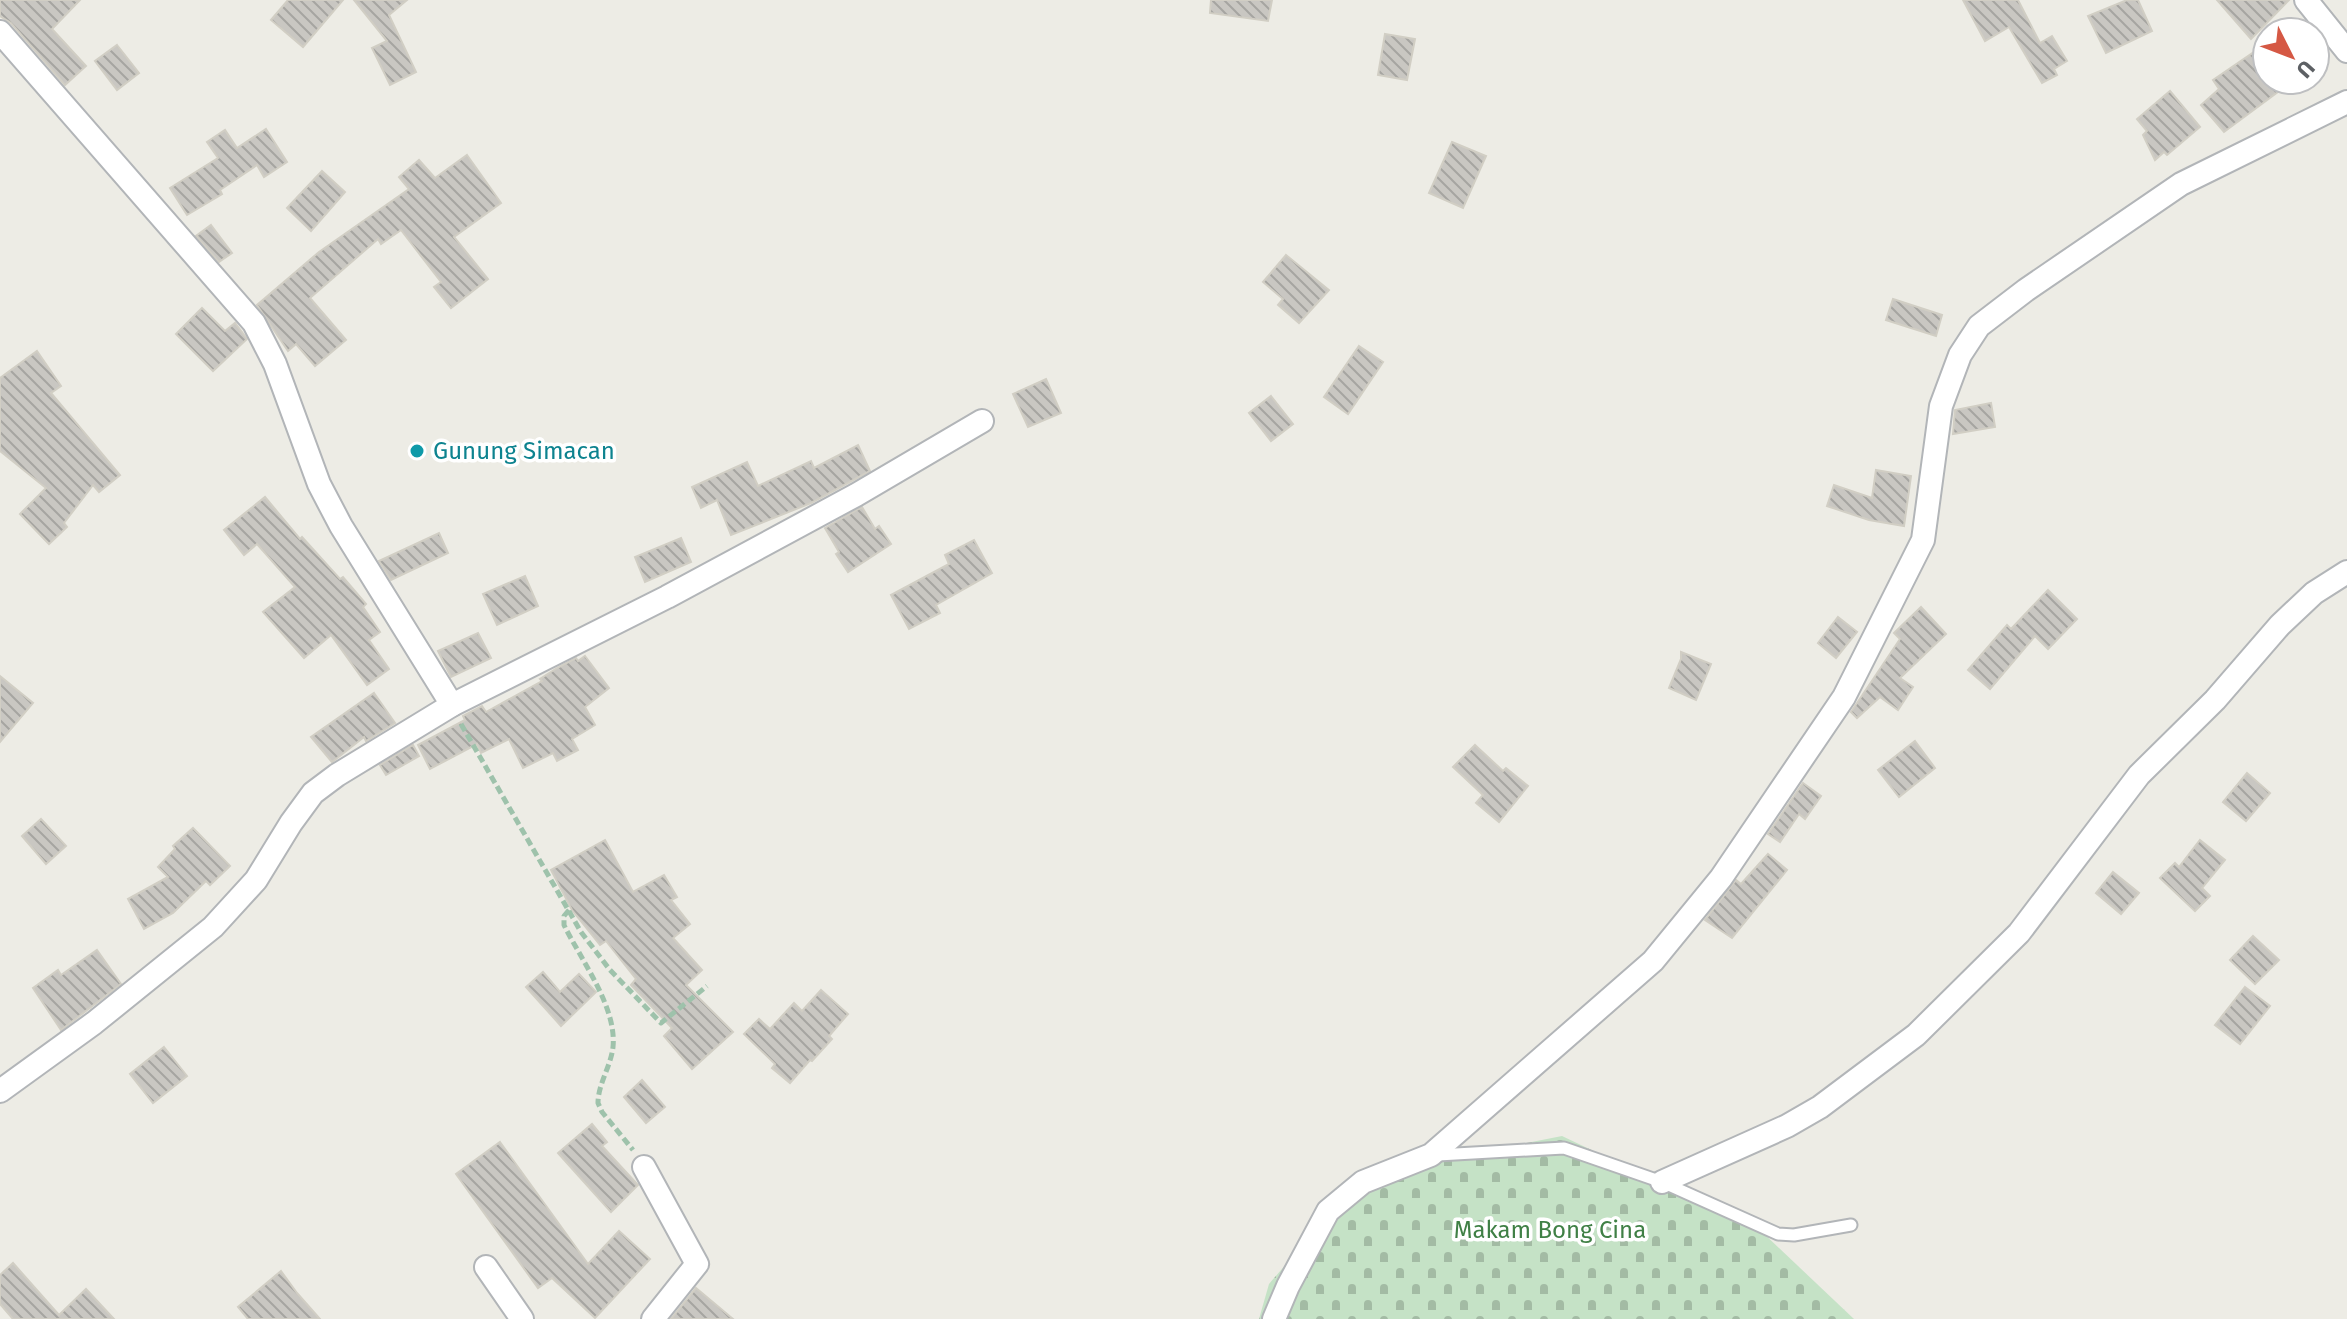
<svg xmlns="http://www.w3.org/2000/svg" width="2347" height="1319" viewBox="0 0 2347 1319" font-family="'Fira Sans',sans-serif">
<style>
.cemetery{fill:url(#cemetery-stones)}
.building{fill:url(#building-back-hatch);stroke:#d1cec4;stroke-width:2}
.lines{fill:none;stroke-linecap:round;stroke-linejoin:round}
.lane-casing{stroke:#b2b5b8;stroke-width:15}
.street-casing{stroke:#b2b5b8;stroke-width:26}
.path{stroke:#9ec2ab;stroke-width:5;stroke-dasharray:8 4;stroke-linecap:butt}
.lane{stroke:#fff;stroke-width:11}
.street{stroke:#fff;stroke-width:22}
.culture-dot{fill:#0f9aa8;stroke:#fff;stroke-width:3}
.labels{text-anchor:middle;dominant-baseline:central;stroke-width:7;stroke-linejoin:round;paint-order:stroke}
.culture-label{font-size:24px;fill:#0d838f;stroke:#fff;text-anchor:start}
.park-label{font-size:24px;fill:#408046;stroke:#fff}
</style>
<defs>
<pattern id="cemetery-stones" width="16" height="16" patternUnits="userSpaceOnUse" patternTransform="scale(2)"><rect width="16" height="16" fill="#c5e2c6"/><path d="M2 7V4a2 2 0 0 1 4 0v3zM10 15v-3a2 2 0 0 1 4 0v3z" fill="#a3bba4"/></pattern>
<pattern id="building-back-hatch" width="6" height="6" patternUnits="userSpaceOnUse" patternTransform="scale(2)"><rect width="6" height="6" fill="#c9c7c2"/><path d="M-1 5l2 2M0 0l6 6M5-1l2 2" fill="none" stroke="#a6a5a1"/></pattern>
</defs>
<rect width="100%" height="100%" fill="#edece5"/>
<polygon class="cemetery" points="1562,1136 1760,1230 1854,1319 1259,1319 1269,1284 1363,1175"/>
<g class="building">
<polygon points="0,0 80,0 52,29 86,66 65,85 11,23 0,16"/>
<polygon points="288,0 343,0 303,47 271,20"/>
<polygon points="354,0 407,0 389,15 416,72 390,85 372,48 387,41"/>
<polygon points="1211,0 1272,0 1268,21 1210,13"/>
<polygon points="1963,0 2018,0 2040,43 2052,36 2067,61 2054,69 2057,75 2042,83 2009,27 1985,41"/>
<polygon points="2127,0 2138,0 2152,31 2106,53 2088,16"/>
<polygon points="2217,0 2289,0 2251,39"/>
<polygon points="1385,34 1415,39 1407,80 1378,75"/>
<polygon points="117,45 139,73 117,90 95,61"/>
<polygon points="2257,50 2267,64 2267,80 2294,80 2224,132 2201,105 2219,89 2213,80"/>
<polygon points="2170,91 2200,127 2167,155 2164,152 2155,160 2143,135 2147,131 2137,119"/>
<polygon points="266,129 287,162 264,177 257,165 220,190 222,194 187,215 170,188 218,158 207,142 225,130 237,148"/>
<polygon points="1452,142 1486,156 1463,208 1429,193"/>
<polygon points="467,155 501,203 454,237 488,279 451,308 434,287 441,282 401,230 381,244 378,239 310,298 346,340 315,366 296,344 288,351 257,305 319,252 409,189 399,177 419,160 435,178"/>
<polygon points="322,171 345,192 311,231 287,208"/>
<polygon points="211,225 232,253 219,262 196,236"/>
<polygon points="1286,255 1329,290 1299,323 1278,305 1283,299 1263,282"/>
<polygon points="1893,299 1942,315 1936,336 1886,320"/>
<polygon points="202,308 225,331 235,323 247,339 213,371 176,334"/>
<polygon points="1359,346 1383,362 1348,414 1324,397"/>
<polygon points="37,351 61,386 51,393 120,475 99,492 93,485 64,523 67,527 49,544 20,514 46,488 0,451 0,378"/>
<polygon points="1046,379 1061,413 1028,427 1013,394"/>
<polygon points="1271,396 1293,424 1271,441 1249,413"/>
<polygon points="1991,403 1995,427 1953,434 1955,410"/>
<polygon points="858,445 870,471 811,503 731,535 717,500 701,508 692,487 747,462 758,486 811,461 814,468"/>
<polygon points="1876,470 1911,476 1904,526 1869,520 1827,506 1834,485 1872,498"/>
<polygon points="265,497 300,539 302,537 340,579 343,577 366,604 363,607 380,632 369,640 389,669 367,685 331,635 304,658 263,612 295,587 257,544 244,555 224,530"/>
<polygon points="862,507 875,529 879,526 891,544 848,572 836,554 839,552 825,528"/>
<polygon points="439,533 448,553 391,580 379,561"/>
<polygon points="681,538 691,562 645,582 635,557"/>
<polygon points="974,540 992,573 936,605 940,613 909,629 891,595 949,564 945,555"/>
<polygon points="525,576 538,606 497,625 483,594"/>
<polygon points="2048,590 2077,619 2048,649 2035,636 1990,689 1968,670 2007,625 2011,629"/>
<polygon points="1921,607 1946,634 1900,678 1913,687 1898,710 1880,697 1857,718 1851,712 1900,639 1894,633"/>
<polygon points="1838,617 1857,632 1836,658 1818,643"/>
<polygon points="478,633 491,658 451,677 438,651"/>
<polygon points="1681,652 1711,664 1696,700 1669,688 1681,659"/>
<polygon points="585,656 609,688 585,707 595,725 572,739 578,750 557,761 553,753 523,768 509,739 481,753 477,744 430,769 418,745 465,720 463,716 482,706 486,712 542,681 540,679 557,668 576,658 578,661"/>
<polygon points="0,676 33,703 0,742"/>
<polygon points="374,693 395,723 366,741 364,737 332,762 311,737"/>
<polygon points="1915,741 1935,768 1899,797 1878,770"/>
<polygon points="413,745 419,756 386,775 380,765"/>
<polygon points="1475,745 1503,771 1506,768 1528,786 1499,822 1476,803 1483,795 1453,767"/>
<polygon points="2247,773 2270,793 2246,821 2223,802"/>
<polygon points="1803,783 1821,796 1805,819 1799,814 1780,842 1768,834"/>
<polygon points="41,819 66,846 46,864 22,836"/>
<polygon points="193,828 230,866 210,885 206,881 173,913 144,929 128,899 168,877 158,867 175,849 173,846"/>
<polygon points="605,840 633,892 664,875 677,897 671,900 690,924 673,938 702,970 686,985 733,1032 692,1069 664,1036 672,1028 631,985 636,979 606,941 600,945 572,910 551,870"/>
<polygon points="2200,840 2225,860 2202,888 2210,896 2195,911 2160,878 2175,863 2179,867"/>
<polygon points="1768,854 1787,870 1732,938 1705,920 1736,880 1741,884"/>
<polygon points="2113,872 2139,893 2121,914 2096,893"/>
<polygon points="2253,936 2279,960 2255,984 2230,960"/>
<polygon points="97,950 121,984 61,1030 33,988 58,970 61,975"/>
<polygon points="543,972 560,992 579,974 596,992 561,1026 526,987"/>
<polygon points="2245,987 2270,1006 2240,1044 2215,1025"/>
<polygon points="821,990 848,1014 829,1036 832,1039 812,1061 810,1060 790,1083 772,1068 775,1064 744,1034 759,1019 770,1029 794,1003 802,1011"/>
<polygon points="164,1047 187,1076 153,1103 130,1074"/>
<polygon points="642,1080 665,1107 646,1123 624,1097"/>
<polygon points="592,1124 607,1142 602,1146 638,1185 611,1212 558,1153"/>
<polygon points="500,1142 588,1264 619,1231 650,1259 595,1318 552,1278 538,1288 456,1174"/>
<polygon points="13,1263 59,1315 86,1289 114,1319 13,1319 0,1304 0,1275"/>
<polygon points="281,1271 297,1293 320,1319 248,1319 238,1307"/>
<polygon points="696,1288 733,1319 671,1319"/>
</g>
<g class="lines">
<defs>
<polyline id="lane" points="1438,1155 1564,1148 1662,1182 1778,1234 1794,1235 1851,1225"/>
<g id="street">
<polyline points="2306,0 2347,51"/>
<polyline points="0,32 254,323 275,364 319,484 341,526 452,705"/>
<polyline points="0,1091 94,1023 213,927 256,880 291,823 313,793 337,775 452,705 667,597 856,495 982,421"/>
<polyline points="644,1167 697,1264 653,1319"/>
<polyline points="1662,1182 1787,1126 1820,1107 1916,1035 2019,933 2139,775 2215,700 2280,625 2314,593 2347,572"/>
<polyline points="486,1267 522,1319"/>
<polyline points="1274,1319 1288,1286 1328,1211 1363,1182 1431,1155 1653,961 1721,878 1844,697 1923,540 1941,406 1960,355 1979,326 2026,290 2181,184 2347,102"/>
</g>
</defs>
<use href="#lane" class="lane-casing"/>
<use href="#street" class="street-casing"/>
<g class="path">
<polyline points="461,724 581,932 610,970 661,1023 707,986"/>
<path d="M569,910L564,916V925C581,960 617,1007 613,1047C611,1066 598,1084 598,1103L602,1112L633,1150"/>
</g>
<use href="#lane" class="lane"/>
<use href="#street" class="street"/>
</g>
<circle class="culture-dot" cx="417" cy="451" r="8"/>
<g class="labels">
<g class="culture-label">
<text x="433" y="451">Gunung Simacan</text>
</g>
<g class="park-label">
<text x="1550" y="1230">Makam Bong Cina</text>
</g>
</g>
<g transform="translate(2291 56) rotate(132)"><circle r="38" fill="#ffffff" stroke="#bebfc1" stroke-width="2"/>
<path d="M0-6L14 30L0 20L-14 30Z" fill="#d55844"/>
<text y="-12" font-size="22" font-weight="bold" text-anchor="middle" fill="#5d6064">U</text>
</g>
</svg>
